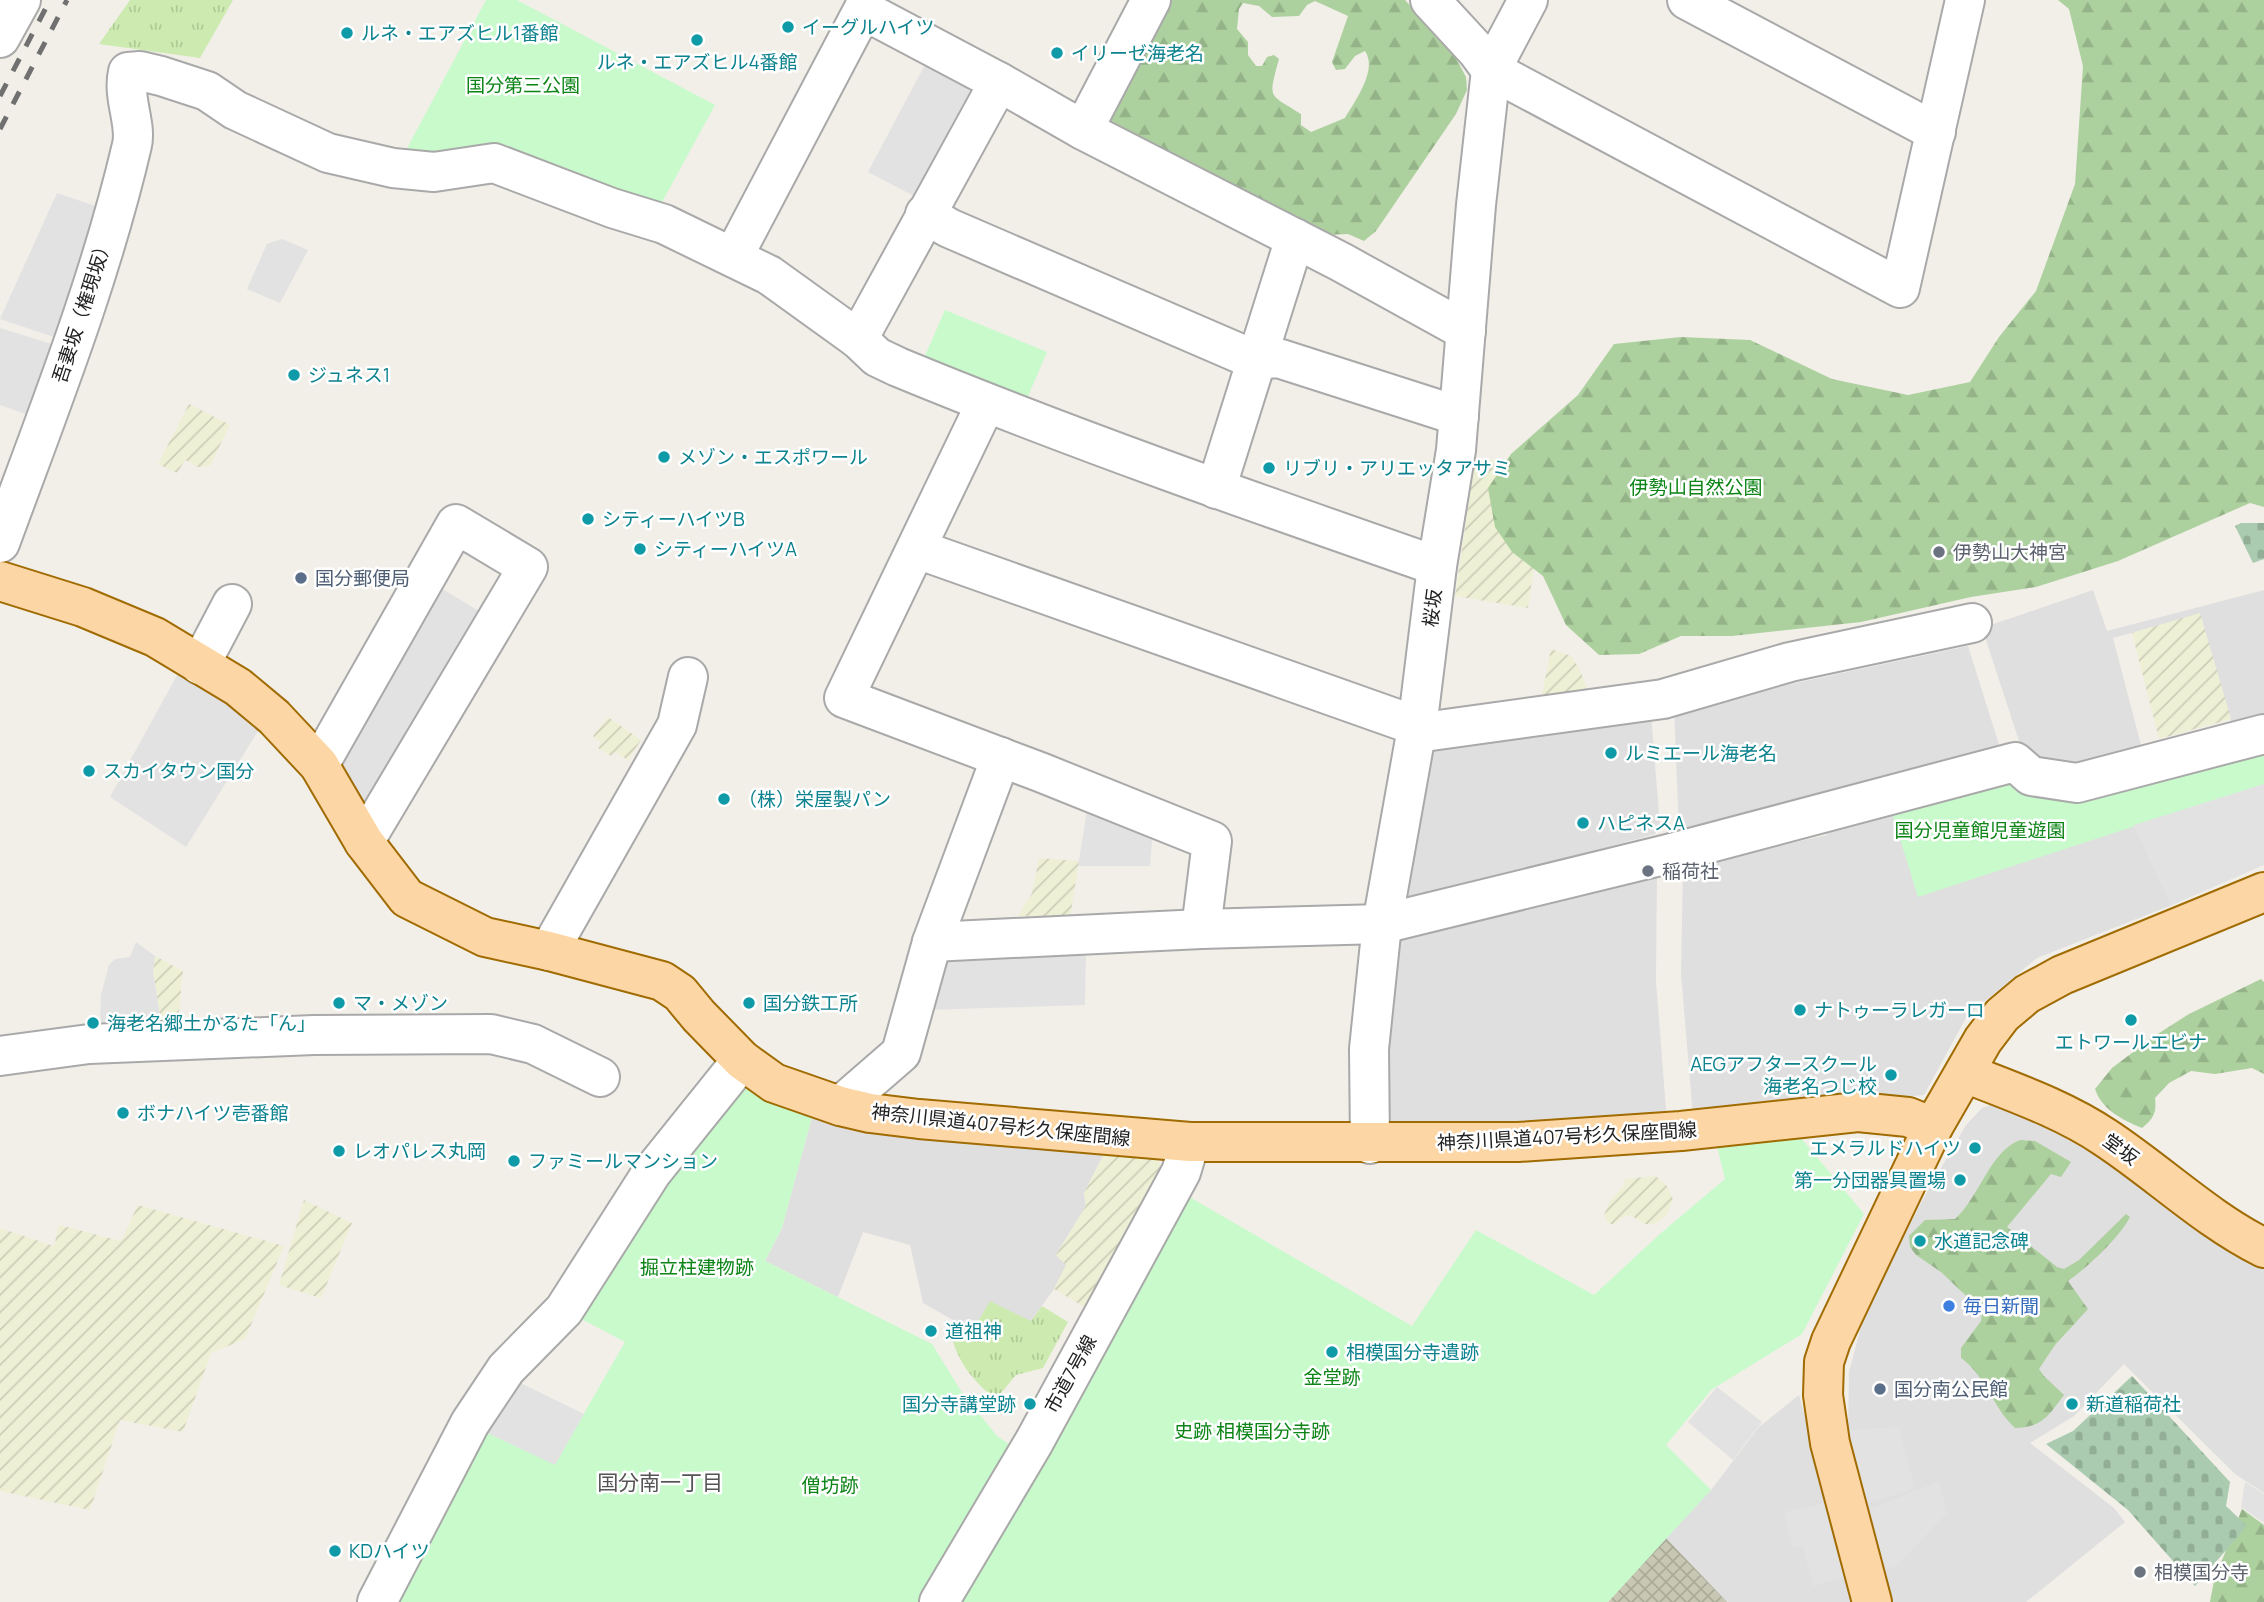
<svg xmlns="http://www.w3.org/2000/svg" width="2264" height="1602" viewBox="0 0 2264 1602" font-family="Manrope,'Noto Sans JP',sans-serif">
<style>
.residential{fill:#e0dfdf}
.construction{fill:url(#construction-cross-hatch)}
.farmland{fill:url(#farmland-furrows)}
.grass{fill:url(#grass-tufts)}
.forest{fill:url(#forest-firs);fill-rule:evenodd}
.cemetery{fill:url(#cemetery-stones)}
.park{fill:#c8facc}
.parking{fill:#e2e2e2}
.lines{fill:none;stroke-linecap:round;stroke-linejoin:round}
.minor-casing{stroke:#a9a9a9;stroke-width:42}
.major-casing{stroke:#a06b00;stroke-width:42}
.minor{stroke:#fff;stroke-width:38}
.major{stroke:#fcd6a4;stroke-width:38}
.rail{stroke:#707070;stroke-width:5;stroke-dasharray:14 14;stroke-linecap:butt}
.culture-dot{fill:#0f9aa8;stroke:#fff;stroke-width:2.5}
.worship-dot{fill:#6b7280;stroke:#fff;stroke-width:2.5}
.service-dot{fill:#5c6f8a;stroke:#fff;stroke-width:2.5}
.shop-dot{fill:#3f7fe0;stroke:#fff;stroke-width:2.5}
.labels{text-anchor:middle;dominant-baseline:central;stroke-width:5;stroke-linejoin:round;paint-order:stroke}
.culture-label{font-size:19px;fill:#0d838f;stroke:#fff;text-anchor:start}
.park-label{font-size:19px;fill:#0c8416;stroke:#fff}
.street-label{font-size:19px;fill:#222;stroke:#fff}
.worship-label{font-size:19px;fill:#5b616d;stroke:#fff;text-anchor:start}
.service-label{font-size:19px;fill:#4e5e75;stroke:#fff;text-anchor:start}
.shop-label{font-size:19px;fill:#366cbe;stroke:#fff;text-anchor:start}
.neighbourhood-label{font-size:21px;fill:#555;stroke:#fff}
</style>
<defs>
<pattern id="construction-cross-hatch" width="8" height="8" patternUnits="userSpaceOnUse" patternTransform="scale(1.75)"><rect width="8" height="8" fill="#c7c7b4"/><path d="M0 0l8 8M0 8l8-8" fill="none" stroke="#abab9a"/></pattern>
<pattern id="farmland-furrows" width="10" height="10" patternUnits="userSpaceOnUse" patternTransform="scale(1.75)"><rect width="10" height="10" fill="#eef0d5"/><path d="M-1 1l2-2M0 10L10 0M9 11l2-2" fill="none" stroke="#ccceb7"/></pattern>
<pattern id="grass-tufts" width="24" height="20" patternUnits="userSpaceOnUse" patternTransform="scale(1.75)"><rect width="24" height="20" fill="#cdebb0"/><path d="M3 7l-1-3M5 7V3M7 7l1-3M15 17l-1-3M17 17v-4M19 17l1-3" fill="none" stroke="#b0c997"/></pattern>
<pattern id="forest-firs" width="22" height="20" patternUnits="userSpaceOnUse" patternTransform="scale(1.75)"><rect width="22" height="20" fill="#add19e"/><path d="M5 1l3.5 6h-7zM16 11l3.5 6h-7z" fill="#95b388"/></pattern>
<pattern id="cemetery-stones" width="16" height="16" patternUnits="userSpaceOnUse" patternTransform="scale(1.75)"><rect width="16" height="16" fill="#aacbaf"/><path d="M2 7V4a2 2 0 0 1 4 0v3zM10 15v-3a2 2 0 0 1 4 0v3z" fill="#92ae96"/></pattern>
</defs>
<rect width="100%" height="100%" fill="#f2efe9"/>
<g class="residential">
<polygon points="2093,590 2107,631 2264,590 2264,719 2232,726 2200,614 2113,638 2141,745 2080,766 2039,757 2020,744 1982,628"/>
<polygon points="1968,646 2001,751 1679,830 1674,709"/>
<polygon points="1651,714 1660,826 1655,834 1395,906 1424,747"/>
<polygon points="2264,746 2264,784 2134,825 2172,905 2037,958 1967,1016 1924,1095 1693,1116 1681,974 1683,867 1827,835 1825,824 2012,785 2080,796"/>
<polygon points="1657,867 1656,981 1667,1122 1384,1133 1393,934"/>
<polygon points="1993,1104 2039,1124 2092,1153 2219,1240 2264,1265 2264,1493 2235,1474 2124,1364 2074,1416 2030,1443 2114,1508 2125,1522 2026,1602 1885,1602 1848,1430 1849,1372 1863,1319 1922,1201 1966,1125 1982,1108"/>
<polygon points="812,1117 908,1131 1105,1152 1084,1193 1086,1206 1056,1255 1067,1265 1054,1289 1031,1321 972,1331 923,1303 910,1245 863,1232 838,1297 765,1261 782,1228"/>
<polygon points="1799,1395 1856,1602 1727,1602 1666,1538 1711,1490 1759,1427"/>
</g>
<polygon class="construction" points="1666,1538 1727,1602 1608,1602"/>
<g class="farmland">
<polygon points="189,404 230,425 210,466 198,467 185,460 177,473 158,464"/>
<polygon points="1475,460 1501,460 1511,465 1535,560 1528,608 1455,596"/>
<polygon points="2200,613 2231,719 2159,739 2132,633"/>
<polygon points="1551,649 1571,656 1579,668 1586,685 1586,703 1540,705"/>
<polygon points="608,717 641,740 628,760 615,752 611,756 598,748 601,742 593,736"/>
<polygon points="1039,858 1079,861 1070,918 1018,916 1032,893"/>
<polygon points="155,956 183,971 178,1022 161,1022 153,971"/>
<polygon points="1105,1152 1154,1154 1164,1171 1086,1308 1054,1289 1066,1265 1056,1255 1086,1206 1084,1193"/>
<polygon points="1655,1176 1665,1183 1673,1199 1667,1214 1655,1224 1645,1224 1630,1215 1620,1219 1614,1225 1607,1222 1604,1215 1610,1201 1623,1186 1625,1179"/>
<polygon points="304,1200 352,1223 321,1298 279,1285"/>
<polygon points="138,1205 284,1246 245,1339 211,1353 183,1432 120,1420 90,1510 0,1491 0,1228 54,1246 59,1225 121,1241"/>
</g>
<g class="grass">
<polygon points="130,0 233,0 200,58 99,44"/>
<path d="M990,1301L1031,1321L1042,1306L1068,1322L1043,1368L1016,1375L996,1399C975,1383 959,1364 952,1338L960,1323L973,1330Z"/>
</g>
<g class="forest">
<path d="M1154,0H1405L1455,56L1466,77L1467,90L1456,114L1376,231L1364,241L1348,234L1326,235L1131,135L1126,129L1101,123ZM1315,1L1348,16L1332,62L1336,70L1345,69L1355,56L1365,51C1378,70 1355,101 1345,118L1311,132L1301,125V114C1268,93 1268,100 1279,59L1274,55L1267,57L1262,66H1256L1248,55V42L1237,29L1239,9L1243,3L1259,6L1272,17L1299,16L1307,5Z"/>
<polygon points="2058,0 2264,0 2264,507 2250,503 2118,561 2036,587 1971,597 1861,622 1732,636 1681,636 1639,654 1599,655 1566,625 1543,576 1512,552 1495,527 1488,488 1511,454 1578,395 1614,344 1681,337 1750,340 1832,379 1908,395 1970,382 1999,337 2036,291 2075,184 2083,66 2069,9"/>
<path d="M2261,979L2264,982V1074L2252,1068L2215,1074L2191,1071L2169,1083L2155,1098C2157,1113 2153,1119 2142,1128C2123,1120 2102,1110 2095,1089L2112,1068L2153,1037L2189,1014Z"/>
<path d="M2020,1140L2035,1141L2071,1162L2061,1177L2051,1174L2007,1227L2057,1267L2064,1269L2079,1260L2126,1214L2130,1217C2119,1238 2088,1267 2068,1281L2088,1309L2055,1345L2039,1369L2044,1376L2064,1395C2048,1416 2043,1427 2015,1428C1993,1408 1986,1376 1961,1358V1348L1981,1321L1982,1311L1941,1272L1916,1255L1910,1247L1909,1236L1925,1220L1955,1219C1979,1198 1990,1151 2020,1140Z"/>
<polygon points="2242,1509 2264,1525 2264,1602 2210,1602 2214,1581"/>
</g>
<g class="cemetery">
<polygon points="2241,523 2264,523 2264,559 2253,563 2235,526"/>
<polygon points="2132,1376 2230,1482 2226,1506 2247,1526 2195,1586 2128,1510 2046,1444 2073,1431"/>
</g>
<g class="park">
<polygon points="486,0 517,0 715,105 661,204 404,154"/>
<polygon points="945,310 1047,352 1026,401 924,358"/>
<polygon points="2259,747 2264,757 2264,784 1918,897 1892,813 1980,784 2012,785 2080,796"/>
<polygon points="744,1083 775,1101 812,1117 782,1228 765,1261 932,1344 961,1391 997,1436 1038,1464 1186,1195 1412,1326 1476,1230 1594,1295 1661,1233 1725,1179 1717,1146 1802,1139 1864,1214 1802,1334 1711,1390 1666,1445 1711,1490 1608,1602 383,1602 479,1429 555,1464 625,1342 572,1314 647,1196"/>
</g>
<g class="parking">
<polygon points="927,61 974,86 914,196 868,172"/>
<polygon points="57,193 101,208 60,339 0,319"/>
<polygon points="282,239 308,250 280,303 247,289 267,244"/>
<polygon points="0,328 58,346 34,417 0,405"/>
<polygon points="441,588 490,618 364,823 329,765"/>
<polygon points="181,668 263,723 186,847 110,797"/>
<polygon points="2264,784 2264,865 2172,905 2134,825"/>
<polygon points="1088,805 1153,828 1150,866 1078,866"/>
<polygon points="136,942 155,956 153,971 161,1022 100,1026 101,995 109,965 115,959 130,957"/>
<polygon points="1086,948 1085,1005 927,1010 940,961"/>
<polygon points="508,1377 584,1414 555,1465 479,1429"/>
<polygon points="1717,1387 1762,1422 1733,1460 1688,1422"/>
<polygon points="1899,1427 1915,1488 1864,1505 1848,1430"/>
<polygon points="1939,1481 1947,1513 1897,1566 1878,1571 1865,1511"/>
<polygon points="2245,1482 2264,1494 2264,1523 2241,1507"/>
<polygon points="1826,1503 1846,1577 1813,1586 1803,1546 1792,1548 1784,1512"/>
</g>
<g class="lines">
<defs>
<g id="minor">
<polyline points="1430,0 1477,51 1491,70 1900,288 1965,0"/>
<polyline points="1687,0 1936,132"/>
<polyline points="0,38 21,0"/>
<polyline points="1083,130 1151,0"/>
<polyline points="925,214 949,228 1255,360 1278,358 1459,416"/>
<polyline points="733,257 863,10 999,82 1083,130 1341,262 1466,331"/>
<polyline points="858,339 999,82"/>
<polyline points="986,403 844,698 1040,772 1212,841 1201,929"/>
<polyline points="1216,489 1295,238"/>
<path d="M0,543C48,412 100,282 132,145C137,124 122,97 128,72L140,71L161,76L207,91L235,110L328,153L393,168L434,172L494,163L612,208L664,224L769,275L858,339L877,357L898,367C1075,440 1256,503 1437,566"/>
<polyline points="917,549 1431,731 1663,699 1790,662 1972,623"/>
<polyline points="200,665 232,604"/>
<polyline points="319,765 456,524 528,567 364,842"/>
<polyline points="932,942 1201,929 1382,924 1668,854 2015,762 2031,776 2077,783 2264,734"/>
<polyline points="549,951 677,725 688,677"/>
<polyline points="0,1056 89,1044 314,1035 491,1034 533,1044 600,1077"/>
<polyline points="840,1106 901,1053 932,942 1001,757"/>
<polyline points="1370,1144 1369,1049 1382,924 1417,728 1437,566 1456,450 1476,205 1491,70 1528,0"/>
<polyline points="377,1602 470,1423 506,1369 564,1310 652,1172 742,1060"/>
<polyline points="939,1602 1034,1442 1181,1172 1190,1142"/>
</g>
<g id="major">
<polyline points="0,581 83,607 155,637 238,687 274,717 319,765 364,842 407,898 485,937 549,951 662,981 680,993 699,1016 742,1060 774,1083 840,1106 870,1113 919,1119 1190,1142 1518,1142 1681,1131 1858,1112 1908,1117 1933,1127"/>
<path d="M1965,1073C2013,1092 2063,1109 2106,1138C2159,1173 2206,1219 2264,1248"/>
<polyline points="1872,1602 1830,1443 1823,1395 1824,1362 1831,1341 1933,1127 1983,1040 2002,1015 2027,994 2062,975 2264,892"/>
</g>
</defs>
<use href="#minor" class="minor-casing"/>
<use href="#major" class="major-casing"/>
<use href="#minor" class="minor"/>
<use href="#major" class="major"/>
<g class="rail">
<polyline points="0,96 50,0"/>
<polyline points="0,129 67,0"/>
</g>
</g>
<g class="culture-dot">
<circle cx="788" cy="27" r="7"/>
<circle cx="347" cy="33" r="7"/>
<circle cx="697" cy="40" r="7"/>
<circle cx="1057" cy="53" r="7"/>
<circle cx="294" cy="375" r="7"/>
<circle cx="664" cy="457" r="7"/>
<circle cx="1269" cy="468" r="7"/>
<circle cx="588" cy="519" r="7"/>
<circle cx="640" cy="549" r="7"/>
<circle cx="1611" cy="753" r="7"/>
<circle cx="89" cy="771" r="7"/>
<circle cx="724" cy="799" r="7"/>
<circle cx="1583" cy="823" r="7"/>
<circle cx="339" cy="1003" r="7"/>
<circle cx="749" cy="1003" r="7"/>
<circle cx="1800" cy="1010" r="7"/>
<circle cx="2131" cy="1020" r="7"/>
<circle cx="93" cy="1023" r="7"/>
<circle cx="1891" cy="1075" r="7"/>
<circle cx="123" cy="1113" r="7"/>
<circle cx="1975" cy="1148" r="7"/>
<circle cx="339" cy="1151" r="7"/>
<circle cx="514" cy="1161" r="7"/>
<circle cx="1960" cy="1180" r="7"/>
<circle cx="1920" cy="1241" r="7"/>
<circle cx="931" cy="1331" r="7"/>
<circle cx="1332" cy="1352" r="7"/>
<circle cx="1030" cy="1404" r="7"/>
<circle cx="2072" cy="1404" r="7"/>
<circle cx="335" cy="1551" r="7"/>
</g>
<g class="worship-dot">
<circle cx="1939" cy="552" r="7"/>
<circle cx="1648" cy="871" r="7"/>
<circle cx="2140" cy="1572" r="7"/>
</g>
<g class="service-dot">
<circle cx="301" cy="578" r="7"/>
<circle cx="1880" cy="1389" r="7"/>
</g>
<circle class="shop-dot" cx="1949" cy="1306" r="7"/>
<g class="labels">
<g class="culture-label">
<text x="802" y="27">イーグルハイツ</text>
<text x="361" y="33">ルネ・エアズヒル1番館</text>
<text x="1071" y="53">イリーゼ海老名</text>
<text x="697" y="62" text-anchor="middle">ルネ・エアズヒル4番館</text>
<text x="308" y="375">ジュネス1</text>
<text x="678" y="457">メゾン・エスポワール</text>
<text x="1283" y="468">リブリ・アリエッタアサミ</text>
<text x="602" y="519">シティーハイツB</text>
<text x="654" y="549">シティーハイツA</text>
<text x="1625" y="753">ルミエール海老名</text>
<text x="103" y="771">スカイタウン国分</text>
<text x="738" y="799">（株）栄屋製パン</text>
<text x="1597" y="823">ハピネスA</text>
<text x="353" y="1003">マ・メゾン</text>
<text x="763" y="1003">国分鉄工所</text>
<text x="1814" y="1010">ナトゥーラレガーロ</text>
<text x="107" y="1023">海老名郷土かるた「ん」</text>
<text x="2131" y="1042" text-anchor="middle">エトワールエビナ</text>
<text x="1877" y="1064" text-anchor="end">AEGアフタースクール<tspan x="1877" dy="22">海老名つじ校</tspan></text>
<text x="137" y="1113">ボナハイツ壱番館</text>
<text x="1961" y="1148" text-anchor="end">エメラルドハイツ</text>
<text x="353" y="1151">レオパレス丸岡</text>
<text x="528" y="1161">ファミールマンション</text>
<text x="1946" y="1180" text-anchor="end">第一分団器具置場</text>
<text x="1934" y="1241">水道記念碑</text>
<text x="945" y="1331">道祖神</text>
<text x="1346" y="1352">相模国分寺遺跡</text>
<text x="1016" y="1404" text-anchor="end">国分寺講堂跡</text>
<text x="2086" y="1404">新道稲荷社</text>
<text x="349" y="1551">KDハイツ</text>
</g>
<g class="park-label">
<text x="523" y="85">国分第三公園</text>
<text x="1696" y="487">伊勢山自然公園</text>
<text x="1980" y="830">国分児童館児童遊園</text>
<text x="697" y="1267">掘立柱建物跡</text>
<text x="1332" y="1377">金堂跡</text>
<text x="1252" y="1431">史跡 相模国分寺跡</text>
<text x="830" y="1485">僧坊跡</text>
</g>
<g class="street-label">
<text transform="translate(82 310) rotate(-72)">吾妻坂（権現坂）</text>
<text transform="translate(1432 608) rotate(-83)">桜坂</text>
<text transform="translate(1001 1125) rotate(6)">神奈川県道407号杉久保座間線</text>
<text transform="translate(1567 1136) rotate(-3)">神奈川県道407号杉久保座間線</text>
<text transform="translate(2121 1149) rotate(36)">堂坂</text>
<text transform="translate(1070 1374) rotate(-61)">市道7号線</text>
</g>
<g class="worship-label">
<text x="1953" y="552">伊勢山大神宮</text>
<text x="1662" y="871">稲荷社</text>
<text x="2154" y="1572">相模国分寺</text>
</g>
<g class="service-label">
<text x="315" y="578">国分郵便局</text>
<text x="1894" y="1389">国分南公民館</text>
</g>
<g class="shop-label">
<text x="1963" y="1306">毎日新聞</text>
</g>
<g class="neighbourhood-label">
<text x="660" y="1482">国分南一丁目</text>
</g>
</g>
</svg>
